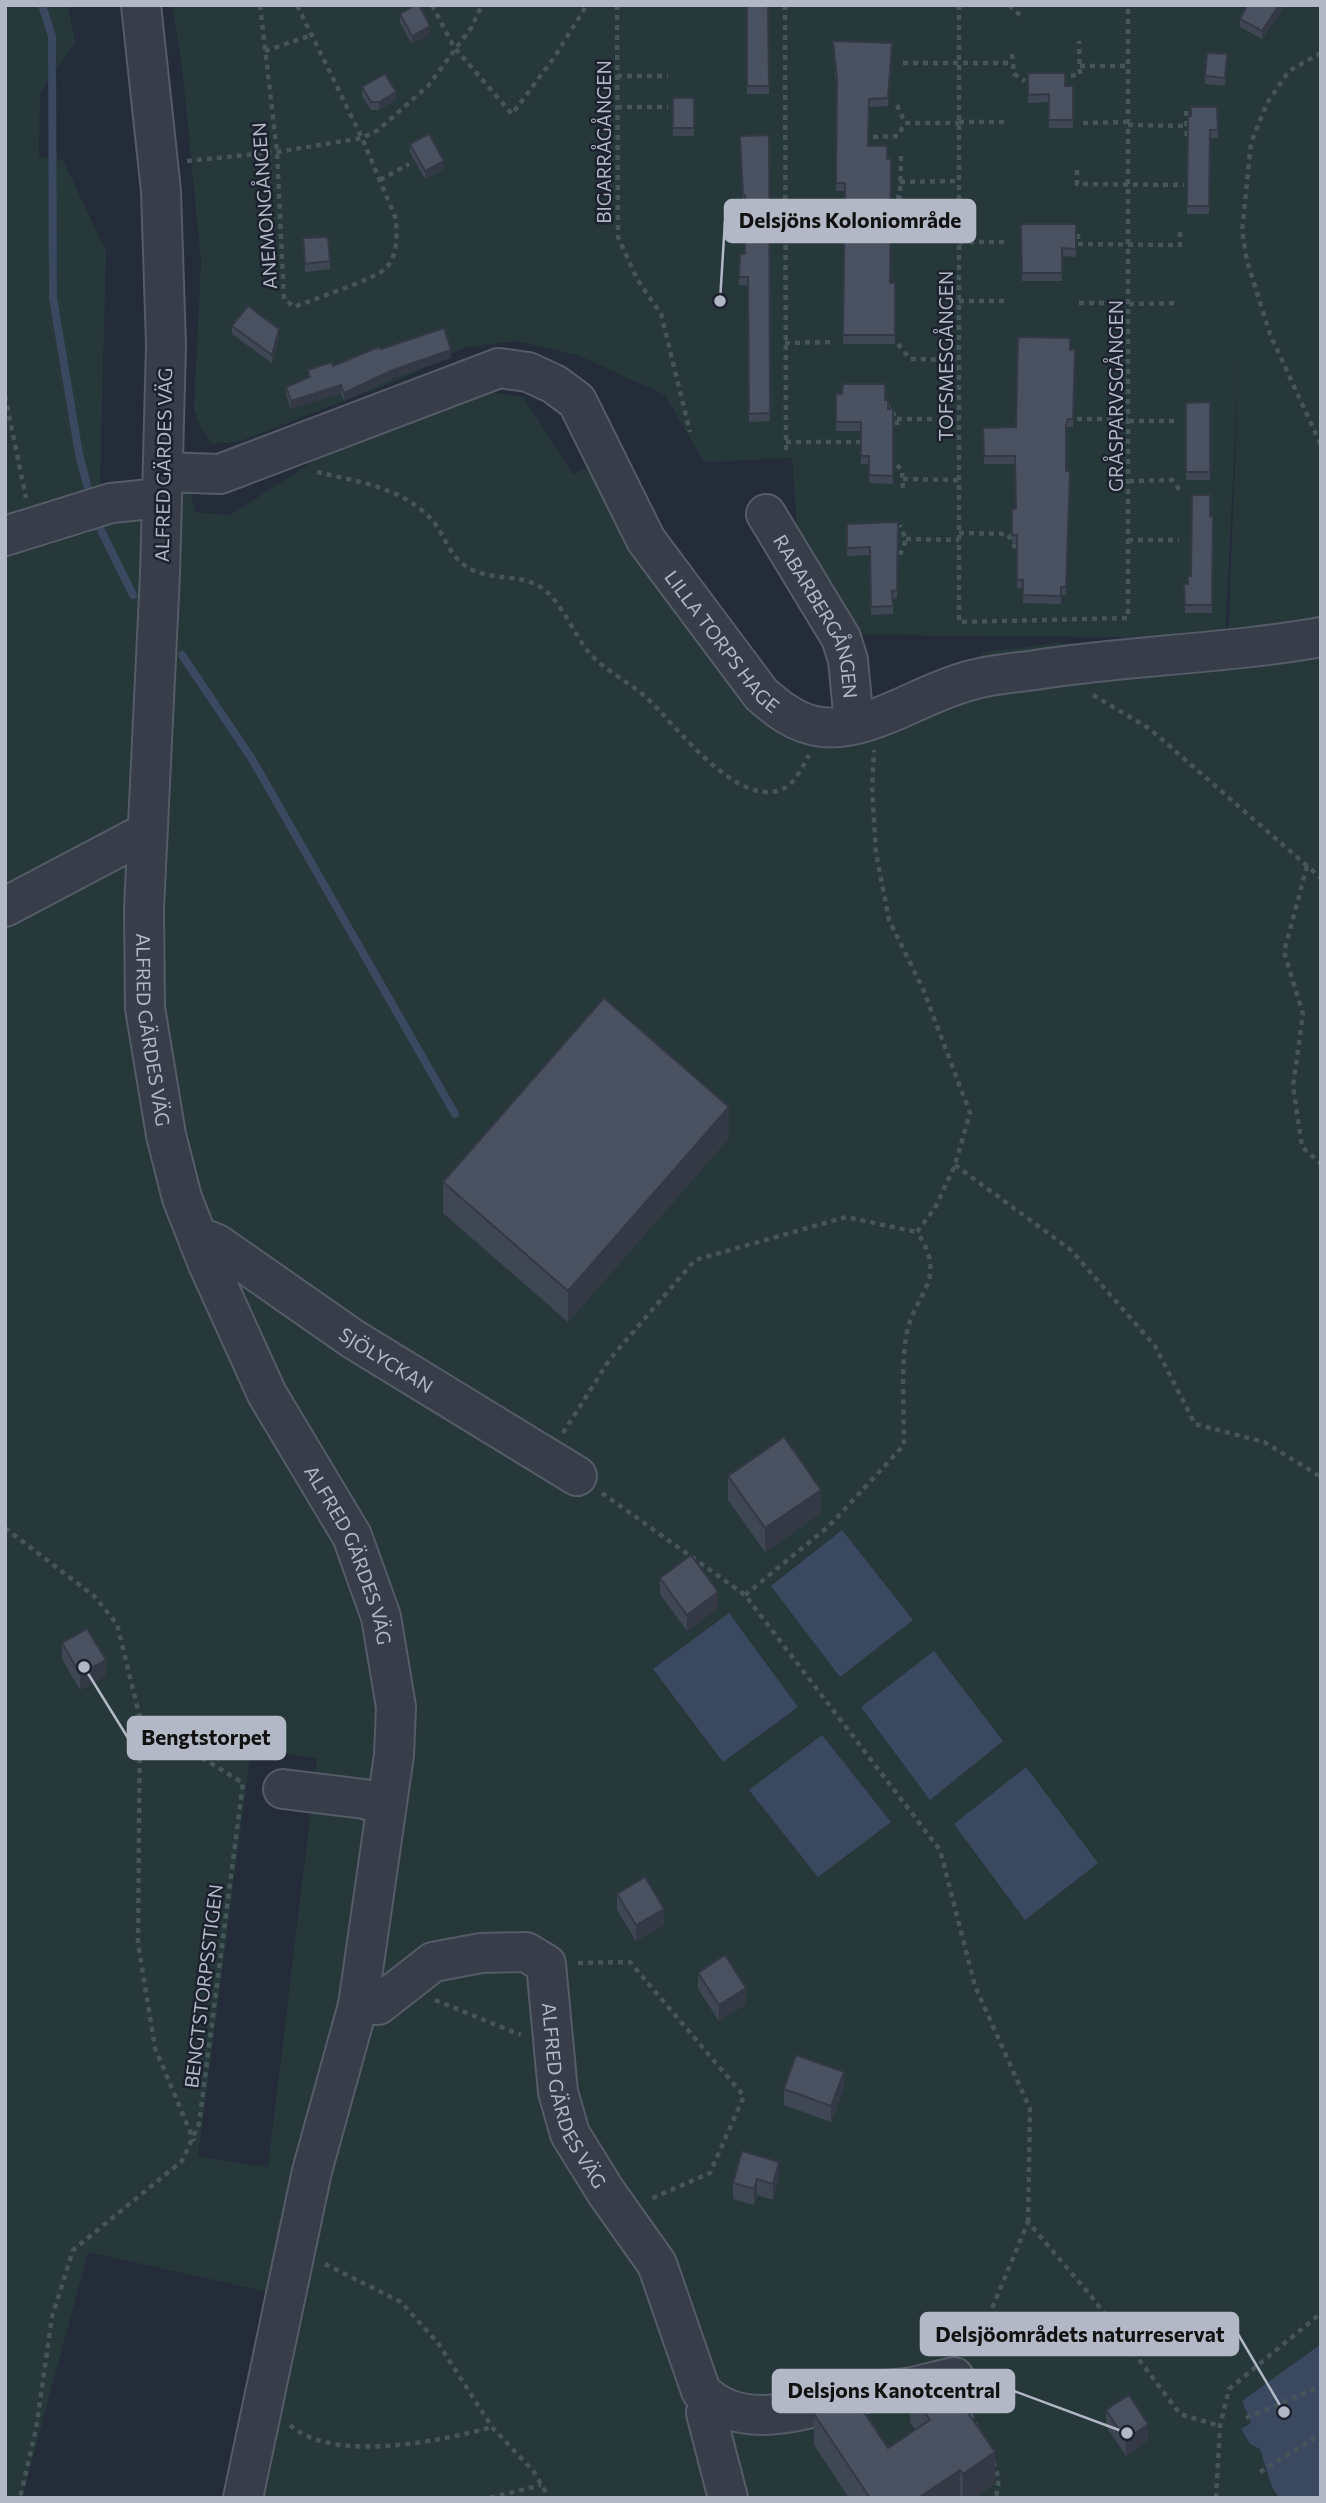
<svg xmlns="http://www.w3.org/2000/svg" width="1326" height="2503" viewBox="0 0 1326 2503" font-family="Commissioner,sans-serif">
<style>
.green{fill:#27383b;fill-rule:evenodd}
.water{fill:#3a4860}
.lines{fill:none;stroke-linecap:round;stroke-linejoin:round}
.stream{stroke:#3a4860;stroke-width:8}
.minor-casing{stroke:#555b67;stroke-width:42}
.path{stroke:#455559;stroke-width:4.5;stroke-dasharray:5 5;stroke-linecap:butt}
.minor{stroke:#373d49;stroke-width:38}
.wall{fill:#404754}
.shaded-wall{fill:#343945}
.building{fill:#4a5262;stroke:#343945;stroke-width:2}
.labels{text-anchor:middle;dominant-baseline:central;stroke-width:5;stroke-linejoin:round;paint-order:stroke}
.street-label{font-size:19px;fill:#b2b8c5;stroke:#1d222e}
.leader{fill:none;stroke:#b2b8c5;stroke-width:2.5}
.callout-dot{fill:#b2b8c5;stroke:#1d222e;stroke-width:2.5}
.callout{fill:#b2b8c5;stroke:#b2b8c5;stroke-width:2.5}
.callout-label{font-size:21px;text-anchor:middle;font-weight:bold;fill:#111}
</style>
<rect width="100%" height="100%" fill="#242b39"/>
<path class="green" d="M5,5H68L75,43L40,92L39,157L63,160L106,251L100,484L190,490L195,512L230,515L337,446L484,391L523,397L573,474L599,463L752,707L788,739L837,749L912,717L984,652L1057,643L1143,647L1228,641L1239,359L1225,638L849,635L799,555L792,458L704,462L665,395L577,355L517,341L464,348L406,377L334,405L241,441L213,444L200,427L194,408L201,261L182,66L172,5H1321V2498H260L268,2292L88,2252L22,2498H5ZM251,1749L317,1758L268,2167L198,2157Z"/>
<g class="water">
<polygon points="842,1530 913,1620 840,1677 771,1586"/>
<polygon points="729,1613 798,1707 723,1762 653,1669"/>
<polygon points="934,1651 1003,1741 930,1800 861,1707"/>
<polygon points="822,1735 891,1822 818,1877 749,1790"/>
<polygon points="1026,1767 1098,1863 1025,1920 954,1824"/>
<polygon points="1321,2344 1321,2498 1279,2498 1272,2487 1260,2449 1250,2444 1241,2429 1251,2423 1242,2401"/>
</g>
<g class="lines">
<g class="stream">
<polyline points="42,5 52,36 53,298 79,454 90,497"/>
<polyline points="96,520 133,595"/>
<polyline points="182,655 252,759 455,1114"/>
</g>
<defs>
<g id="minor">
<path id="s1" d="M141,5L161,191L166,345L160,574L144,909L145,1008L166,1135L182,1198L208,1264L267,1394L352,1536L381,1617L396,1707L394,1755L358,2005L312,2171L243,2498"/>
<path id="s2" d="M163,472L220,474L499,368L528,372L554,384L577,401L646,540L761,694C784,715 808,731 841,727C887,721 927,691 972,680C992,674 1014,673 1035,670C1130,655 1226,654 1321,637"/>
<path id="s3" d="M766,514L841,638L848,660L854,723"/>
<polyline points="5,536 111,503 161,498"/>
<polyline points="5,907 147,832"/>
<path id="s4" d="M199,1241L207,1240L217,1244L353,1339L577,1476"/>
<polyline points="283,1789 364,1799 386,1806"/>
<path id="s5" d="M358,2005H378L433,1962L481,1953L526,1952L546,1964L558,2092L570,2134L606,2192L657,2264L701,2391C744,2437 818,2405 869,2392C883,2389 898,2390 912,2387C926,2384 940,2380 954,2377"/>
<polyline points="713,2403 706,2413 728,2498"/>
</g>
</defs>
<use href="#minor" class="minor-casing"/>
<g class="path">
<path d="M260,5L277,152L284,299L294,307C311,300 379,278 387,267C398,254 397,234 396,219L362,138L297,5"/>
<polyline points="432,5 454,47 512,114 553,59 587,5"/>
<polyline points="617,5 618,237 637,279 661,314 690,432"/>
<polyline points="785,5 786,453"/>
<polyline points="959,5 959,622 1128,618 1128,5"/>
<polyline points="959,5 1009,5 1023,18"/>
<polyline points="265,51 312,35"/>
<polyline points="1321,53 1289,71 1267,103 1251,143 1242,231 1247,261 1270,334 1321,445"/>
<polyline points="1012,54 1014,74 1025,81"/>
<polyline points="903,63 1011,63"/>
<polyline points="1080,66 1128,66"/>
<polyline points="617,76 668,76"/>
<polyline points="1061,76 1080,75 1079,41"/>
<polyline points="897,105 905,123"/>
<polyline points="617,107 668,107"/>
<polyline points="1186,111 1187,141"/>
<polyline points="959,122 1008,122"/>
<polyline points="1083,123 1128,122"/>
<polyline points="1128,125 1186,126"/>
<polyline points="873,137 898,136 905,123 959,123"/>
<polyline points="187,161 277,152 362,138 378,130 428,86 471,28 482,5"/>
<polyline points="1077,170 1077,184 1184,185"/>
<polyline points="380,180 409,164"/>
<polyline points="900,182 959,181"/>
<polyline points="886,197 900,197 901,156"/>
<polyline points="785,221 829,222"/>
<polyline points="1078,234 1078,244 1180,245 1180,231"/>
<polyline points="959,242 1005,242"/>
<polyline points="959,301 1004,301"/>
<polyline points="1079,303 1129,303"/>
<polyline points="1129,304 1179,303"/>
<polyline points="785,343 835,342"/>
<polyline points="898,344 910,359 959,360"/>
<polyline points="5,396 26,498"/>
<polyline points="886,404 897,419 897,425"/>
<polyline points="897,419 959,419"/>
<polyline points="1077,419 1128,419"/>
<polyline points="1129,421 1178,421"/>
<polyline points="786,442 863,442"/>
<polyline points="897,465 902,470 903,489"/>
<path d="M317,472C359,482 408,488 436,525C445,538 450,554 463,564C485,582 517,573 539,586C560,598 574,635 590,654C607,672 631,683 649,700C678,728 743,816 788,786C796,780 804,764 809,755"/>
<polyline points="903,479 959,480"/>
<polyline points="1129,481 1172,480 1181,492"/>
<polyline points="959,533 1008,534 1016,549"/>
<polyline points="906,539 959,540"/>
<polyline points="1128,540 1179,540"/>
<polyline points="900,555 906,540 900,525"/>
<polyline points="1093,695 1150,729 1321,878"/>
<polyline points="1307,866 1284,952 1303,1014 1293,1086 1302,1147 1321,1164"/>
<polyline points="955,1165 1071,1250 1155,1346 1195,1424 1264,1442 1321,1477"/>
<polyline points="563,1433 610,1359 695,1260 846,1217 917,1232"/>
<polyline points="602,1493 745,1595 940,1850 975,1986 1030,2109 1028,2222"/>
<polyline points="5,1528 94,1596 117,1624 140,1718 155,1735 178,1743 243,1783 199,2124 182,2161 73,2250 52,2317 36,2429 20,2498"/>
<path d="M745,1595L829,1526L904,1445C904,1410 901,1372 906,1337C913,1293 950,1281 917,1232L935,1208L955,1165L970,1113L923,989L889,920L876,853L872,787L874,750"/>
<polyline points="140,1718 138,1943 155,2048 194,2141"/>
<polyline points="578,1963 630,1962 744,2096 710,2173 648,2200"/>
<polyline points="435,2000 521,2035"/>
<polyline points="325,2264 401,2302 438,2343 492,2427 534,2472 549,2498"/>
<polyline points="973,2354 1028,2222 1091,2296 1180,2414 1220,2426"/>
<polyline points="966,2405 976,2425"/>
<polyline points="1246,2418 1321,2386"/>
<path d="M290,2425C333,2464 441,2441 492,2427"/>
<polyline points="993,2462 999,2478 996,2498"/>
<polyline points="1260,2472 1321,2434"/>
<polyline points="490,2498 541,2485"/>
<polyline points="1216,2498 1220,2426 1229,2389 1321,2313"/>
</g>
<use href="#minor" class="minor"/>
</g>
<g class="wall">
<polygon points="747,5 768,5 769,94 747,94"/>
<polygon points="1285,5 1262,39 1240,27 1240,19"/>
<polygon points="400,14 430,34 412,44 400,23"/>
<polygon points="833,41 892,51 888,106 869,107 868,146 887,159 890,283 895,283 895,344 843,344 845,191 836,191 836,86"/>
<polygon points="1227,62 1225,86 1205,84 1205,76"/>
<polygon points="1028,73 1065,86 1073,86 1073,128 1049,128 1049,102 1028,103"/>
<polygon points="362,87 396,100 379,110 371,110 362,96"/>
<rect x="673" y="98" width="21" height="38"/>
<polygon points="1217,107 1218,138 1210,138 1209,214 1187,214 1188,116 1191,116"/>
<polygon points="769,135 770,421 749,422 748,285 739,285 740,254 745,254 745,203 743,203 740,144"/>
<polygon points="410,144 444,169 425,179 410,152"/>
<polygon points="1021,224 1076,224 1076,257 1062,256 1062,281 1022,281"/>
<polygon points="303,238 330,261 330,269 305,272"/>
<polygon points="232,326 279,337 272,363 232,334"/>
<polygon points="381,349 451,358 393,378 344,401 341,393 291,409 286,395 286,387 308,378 308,370 333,366"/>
<polygon points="1075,358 1073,427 1068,427 1066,434 1066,471 1070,479 1066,595 1061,595 1061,604 1023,603 1023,588 1017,588 1017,543 1012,543 1012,509 1016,509 1015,464 984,464 983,428 1016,427"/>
<polygon points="836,394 885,400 888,409 893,409 893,484 869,483 869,464 861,464 861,431 836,431"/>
<polygon points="1210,402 1210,480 1186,480 1186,403"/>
<polygon points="1210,516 1213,516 1212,613 1185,613 1184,584 1188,584"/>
<polygon points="898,522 897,598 893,599 893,614 871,615 870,555 847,556 847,524"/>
<polygon points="729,1138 568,1322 443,1213 443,1182"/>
<polygon points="728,1476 821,1513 765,1552 728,1500"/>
<polygon points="660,1578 718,1608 687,1631 660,1594"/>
<polygon points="62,1643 106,1676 80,1690 62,1659"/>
<polygon points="617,1894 664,1925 636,1941 617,1910"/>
<polygon points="698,1973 746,2004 719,2021 698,1989"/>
<polygon points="844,2088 831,2122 784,2105 784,2089"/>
<polygon points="742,2151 779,2178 773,2200 757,2195 754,2205 733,2199 733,2183"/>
<polygon points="910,2391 995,2483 974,2498 849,2498 814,2445 814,2414 888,2448 915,2429 910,2422"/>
<polygon points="1106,2410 1148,2440 1126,2456 1106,2426"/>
</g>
<g class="shaded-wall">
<polygon points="1279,5 1285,5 1262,39 1262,31"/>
<polygon points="430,26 430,34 412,44 412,36"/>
<polygon points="396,92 396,100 379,110 379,102"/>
<polygon points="444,161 444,169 425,179 425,171"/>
<polygon points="279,329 279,337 272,363 272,355"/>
<polygon points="451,350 451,358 393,378 344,401 344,393 393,370"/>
<polygon points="341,385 341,393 291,409 291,401"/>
<polygon points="729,1107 729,1138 568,1322 568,1291"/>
<polygon points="821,1490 821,1513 765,1552 765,1528"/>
<polygon points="718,1592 718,1608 687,1631 687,1615"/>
<polygon points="106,1660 106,1676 80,1690 80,1674"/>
<polygon points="664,1909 664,1925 636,1941 636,1925"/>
<polygon points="746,1988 746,2004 719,2021 719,2005"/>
<polygon points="844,2072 844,2088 831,2122 831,2106"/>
<polygon points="779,2162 779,2178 773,2200 773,2184"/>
<polygon points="757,2179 757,2195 754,2205 754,2189"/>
<polygon points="1148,2424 1148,2440 1126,2456 1126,2440"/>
<polygon points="995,2452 995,2483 974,2498 963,2498 963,2474"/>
<polygon points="960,2470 960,2498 918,2498"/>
</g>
<g class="building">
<polygon points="415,5 419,5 430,26 412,36 400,14"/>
<polygon points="747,5 768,5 769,86 747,86"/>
<polygon points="1247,5 1279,5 1262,31 1240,19"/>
<polygon points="833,41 892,43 888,98 869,99 868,146 887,146 887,159 891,159 890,283 895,283 895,335 843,335 845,183 836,183 837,78"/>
<polygon points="1207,53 1227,54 1225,78 1205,76"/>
<polygon points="1028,73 1065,73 1065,86 1073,86 1073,120 1049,120 1049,94 1028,95"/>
<polygon points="385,74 396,92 379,102 371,102 362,87"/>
<rect x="673" y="98" width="21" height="30"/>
<polygon points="1191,107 1217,107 1218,130 1210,130 1209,206 1187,206 1188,116 1191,116"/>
<polygon points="429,134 444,161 425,171 410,144"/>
<polygon points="769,135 770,413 749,414 748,277 739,277 740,254 745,254 745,195 743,195 740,136"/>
<polygon points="1021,224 1076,224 1076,249 1062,248 1062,273 1022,273"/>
<polygon points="328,237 330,261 305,264 303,238"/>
<polygon points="248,306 279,329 272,355 232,326"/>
<polygon points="444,328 451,350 393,370 344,393 341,385 291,401 286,387 310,377 308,370 332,362 333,366 379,347 381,349"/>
<polygon points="1018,337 1070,338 1070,350 1075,350 1073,419 1068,419 1066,426 1066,471 1070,471 1066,587 1061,587 1061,596 1023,595 1023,580 1017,580 1017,535 1012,535 1012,509 1016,509 1015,456 984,456 983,428 1016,427"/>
<polygon points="843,384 885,384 885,400 888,400 888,409 893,409 893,476 869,475 869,456 861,456 861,422 836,422 836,394 842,394"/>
<polygon points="1210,402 1210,472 1186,472 1186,403"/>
<polygon points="1192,495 1210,495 1210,516 1213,516 1212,605 1185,605 1184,584 1188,584 1188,576 1191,576"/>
<polygon points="898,522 897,590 892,591 893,606 871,607 870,547 847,548 847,524"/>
<polygon points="604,998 729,1107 568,1291 443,1182"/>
<polygon points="784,1437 821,1490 765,1528 728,1476"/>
<polygon points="691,1555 718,1592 687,1615 660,1578"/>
<polygon points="87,1629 106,1660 80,1674 62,1643"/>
<polygon points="645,1877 664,1909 636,1925 617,1894"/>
<polygon points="725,1955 746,1988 719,2005 698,1973"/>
<polygon points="796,2055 844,2072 831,2106 784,2089"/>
<polygon points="742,2151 779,2162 773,2184 757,2179 754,2189 733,2183"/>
<polygon points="940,2372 995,2452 963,2474 960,2470 918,2498 870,2498 814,2414 849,2390 888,2448 930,2420 910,2391"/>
<polygon points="1129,2395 1148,2424 1126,2440 1106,2410"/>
</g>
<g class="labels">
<g class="street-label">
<text transform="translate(603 142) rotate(-90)">BIGARRÅGÅNGEN</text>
<text transform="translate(264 206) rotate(-94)">ANEMONGÅNGEN</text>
<text transform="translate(945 356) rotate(-90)">TOFSMESGÅNGEN</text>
<text transform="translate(1115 396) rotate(-90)">GRÅSPARVSGÅNGEN</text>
<text transform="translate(163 465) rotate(-89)">ALFRED GÄRDES VÄG</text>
<text stroke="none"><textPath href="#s3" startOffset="116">RABARBERGÅNGEN</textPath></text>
<text stroke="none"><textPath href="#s2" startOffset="724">LILLA TORPS HAGE</textPath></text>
<text stroke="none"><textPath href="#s1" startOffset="1027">ALFRED GÄRDES VÄG</textPath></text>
<text stroke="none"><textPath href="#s4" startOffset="224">SJÖLYCKAN</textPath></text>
<text stroke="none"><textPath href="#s1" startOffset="1594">ALFRED GÄRDES VÄG</textPath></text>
<text transform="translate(203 1986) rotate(-83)">BENGTSTORPSSTIGEN</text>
<text stroke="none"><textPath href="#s5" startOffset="343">ALFRED GÄRDES VÄG</textPath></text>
</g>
</g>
<path class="leader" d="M720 301L725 221M84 1667L128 1738M1284 2412L1238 2334M1127 2433L1014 2391"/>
<g class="callout-dot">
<circle cx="720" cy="301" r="7"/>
<circle cx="84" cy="1667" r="7"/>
<circle cx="1284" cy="2412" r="7"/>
<circle cx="1127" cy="2433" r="7"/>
</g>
<g class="callout">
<rect x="725" y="200" width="250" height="42" rx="7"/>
<rect x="128" y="1717" width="157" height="42" rx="7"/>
<rect x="921" y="2313" width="317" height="42" rx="7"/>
<rect x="773" y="2370" width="241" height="42" rx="7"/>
</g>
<g class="callout-label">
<text x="850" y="228">Delsjöns Koloniområde</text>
<text x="206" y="1745">Bengtstorpet</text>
<text x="1080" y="2342">Delsjöområdets naturreservat</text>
<text x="894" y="2398">Delsjons Kanotcentral</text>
</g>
<rect width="1326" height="2503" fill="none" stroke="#b2b8c5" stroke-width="14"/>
</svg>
